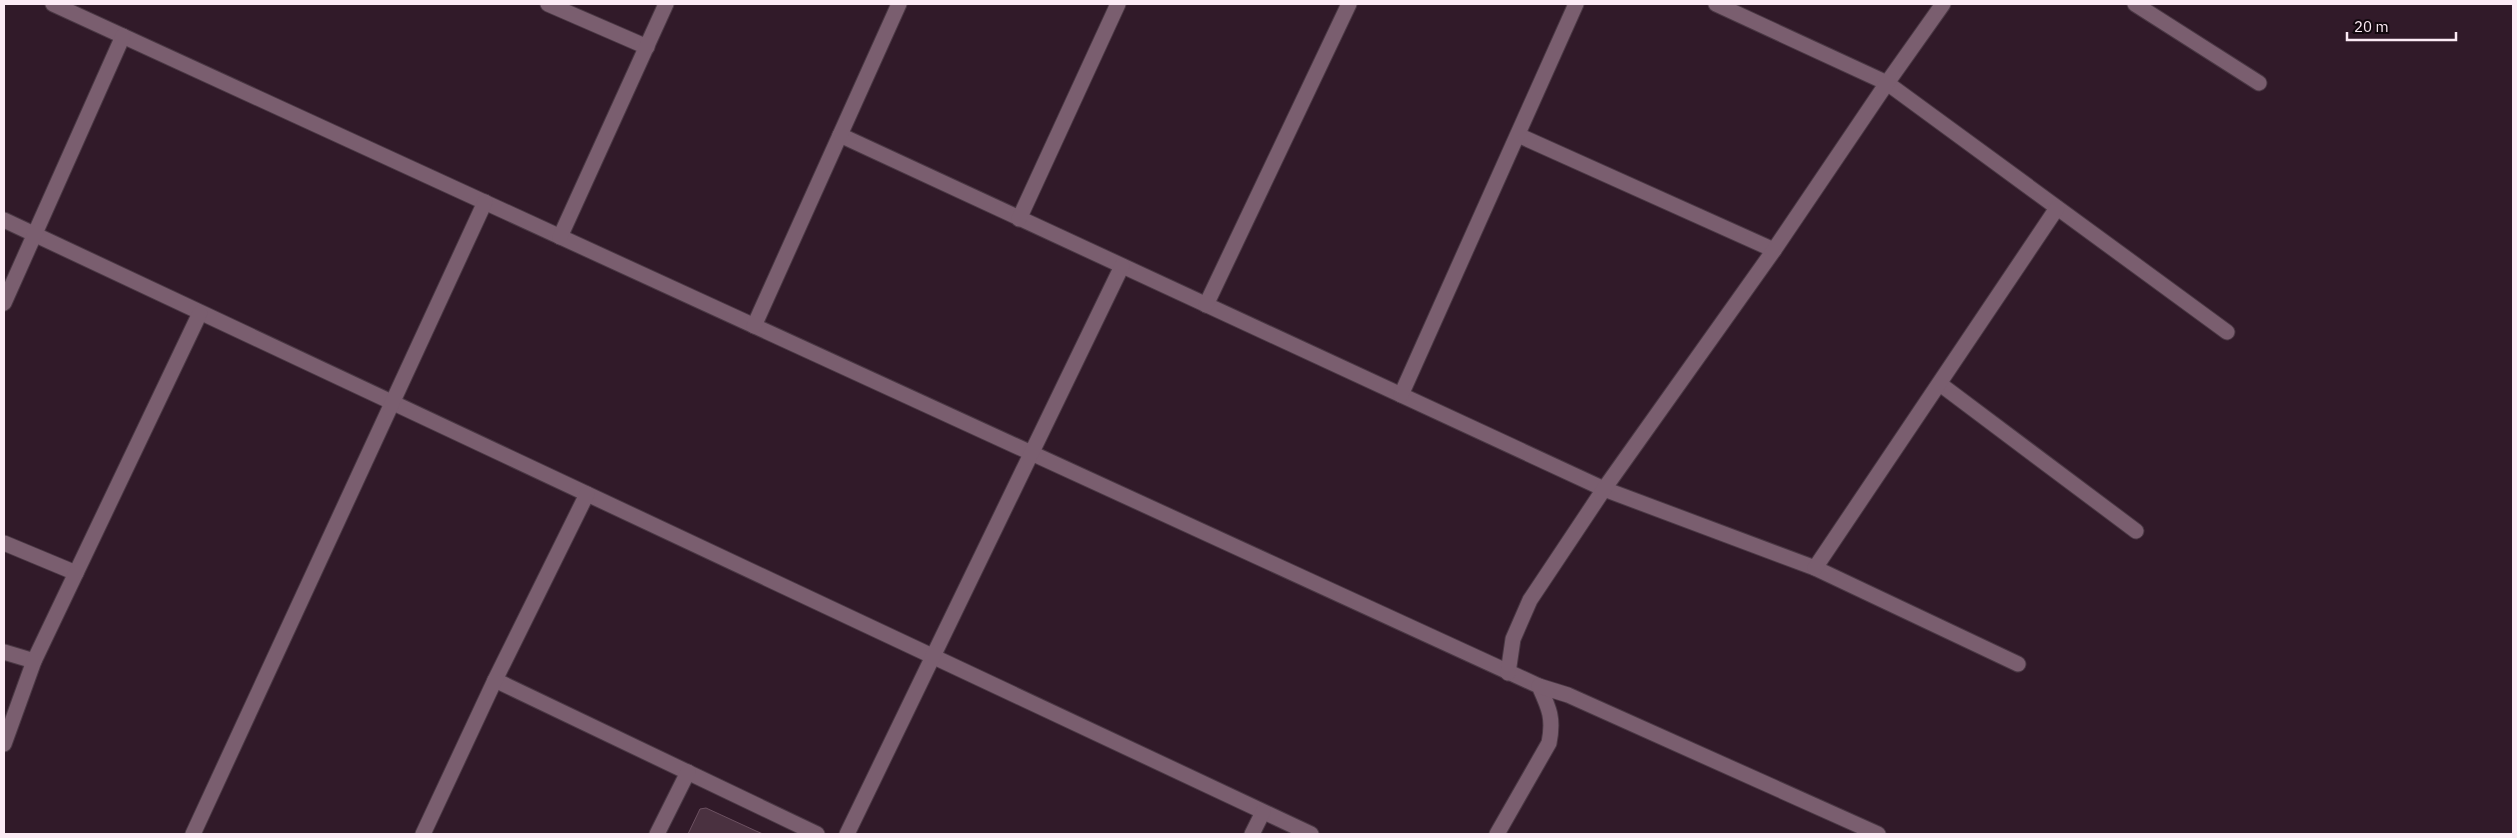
<svg xmlns="http://www.w3.org/2000/svg" width="2517" height="838" viewBox="0 0 2517 838" font-family="'IBM Plex Sans',sans-serif">
<style>
.shadow{fill:#0007}
.building{fill:#4a3140;stroke:#6c5161}
.lines{fill:none;stroke-linecap:round;stroke-linejoin:round}
.minor-casing{stroke:#4a3844;stroke-width:17}
.minor{stroke:#7a5e6f;stroke-width:15}
</style>
<rect width="100%" height="100%" fill="#311a29"/>
<polygon class="shadow" points="701,810 706,810 757,834 690,834"/>
<polygon class="building" points="706,808 756,831 763,834 688,834 700,809"/>
<g class="lines">
<defs>
<g id="minor">
<path d="M53,4L1539,686C1549,708 1554,718 1549,743L1497,834"/>
<polyline points="548,4 647,47"/>
<polyline points="1716,4 1887,83 2227,332"/>
<polyline points="2135,4 2259,83"/>
<polyline points="840,135 1604,489 1815,568 2018,664"/>
<polyline points="1518,135 1774,250"/>
<polyline points="1019,219 1118,4"/>
<polyline points="4,220 1311,834"/>
<polyline points="560,237 666,4"/>
<polyline points="4,303 123,36"/>
<polyline points="1206,305 1349,4"/>
<polyline points="754,326 899,4"/>
<polyline points="1940,384 2136,531"/>
<polyline points="1401,395 1576,4"/>
<polyline points="4,543 76,573"/>
<polyline points="1815,568 2057,208"/>
<polyline points="4,652 34,661"/>
<polyline points="1508,673 1513,639 1530,600 1604,489 1774,250 1887,83 1943,4"/>
<polyline points="495,680 817,834"/>
<polyline points="1539,686 1568,695 1878,834"/>
<polyline points="4,744 34,661 200,313"/>
<polyline points="193,834 485,202"/>
<polyline points="423,834 495,680 587,494"/>
<polyline points="657,834 688,772"/>
<polyline points="847,834 1122,266"/>
<polyline points="1252,834 1263,812"/>
</g>
</defs>
<use href="#minor" class="minor-casing"/>
<use href="#minor" class="minor"/>
</g>
<rect width="2517" height="838" fill="none" stroke="#fcebf5" stroke-width="10"/>
<path d="M2347 32v8h109v-8" fill="none" stroke="#fcebf5" stroke-width="2.5"/>
<text x="2354" y="32" font-size="15" fill="#fcebf5" stroke="#13090f" stroke-width="4" paint-order="stroke">20 m</text>
</svg>
